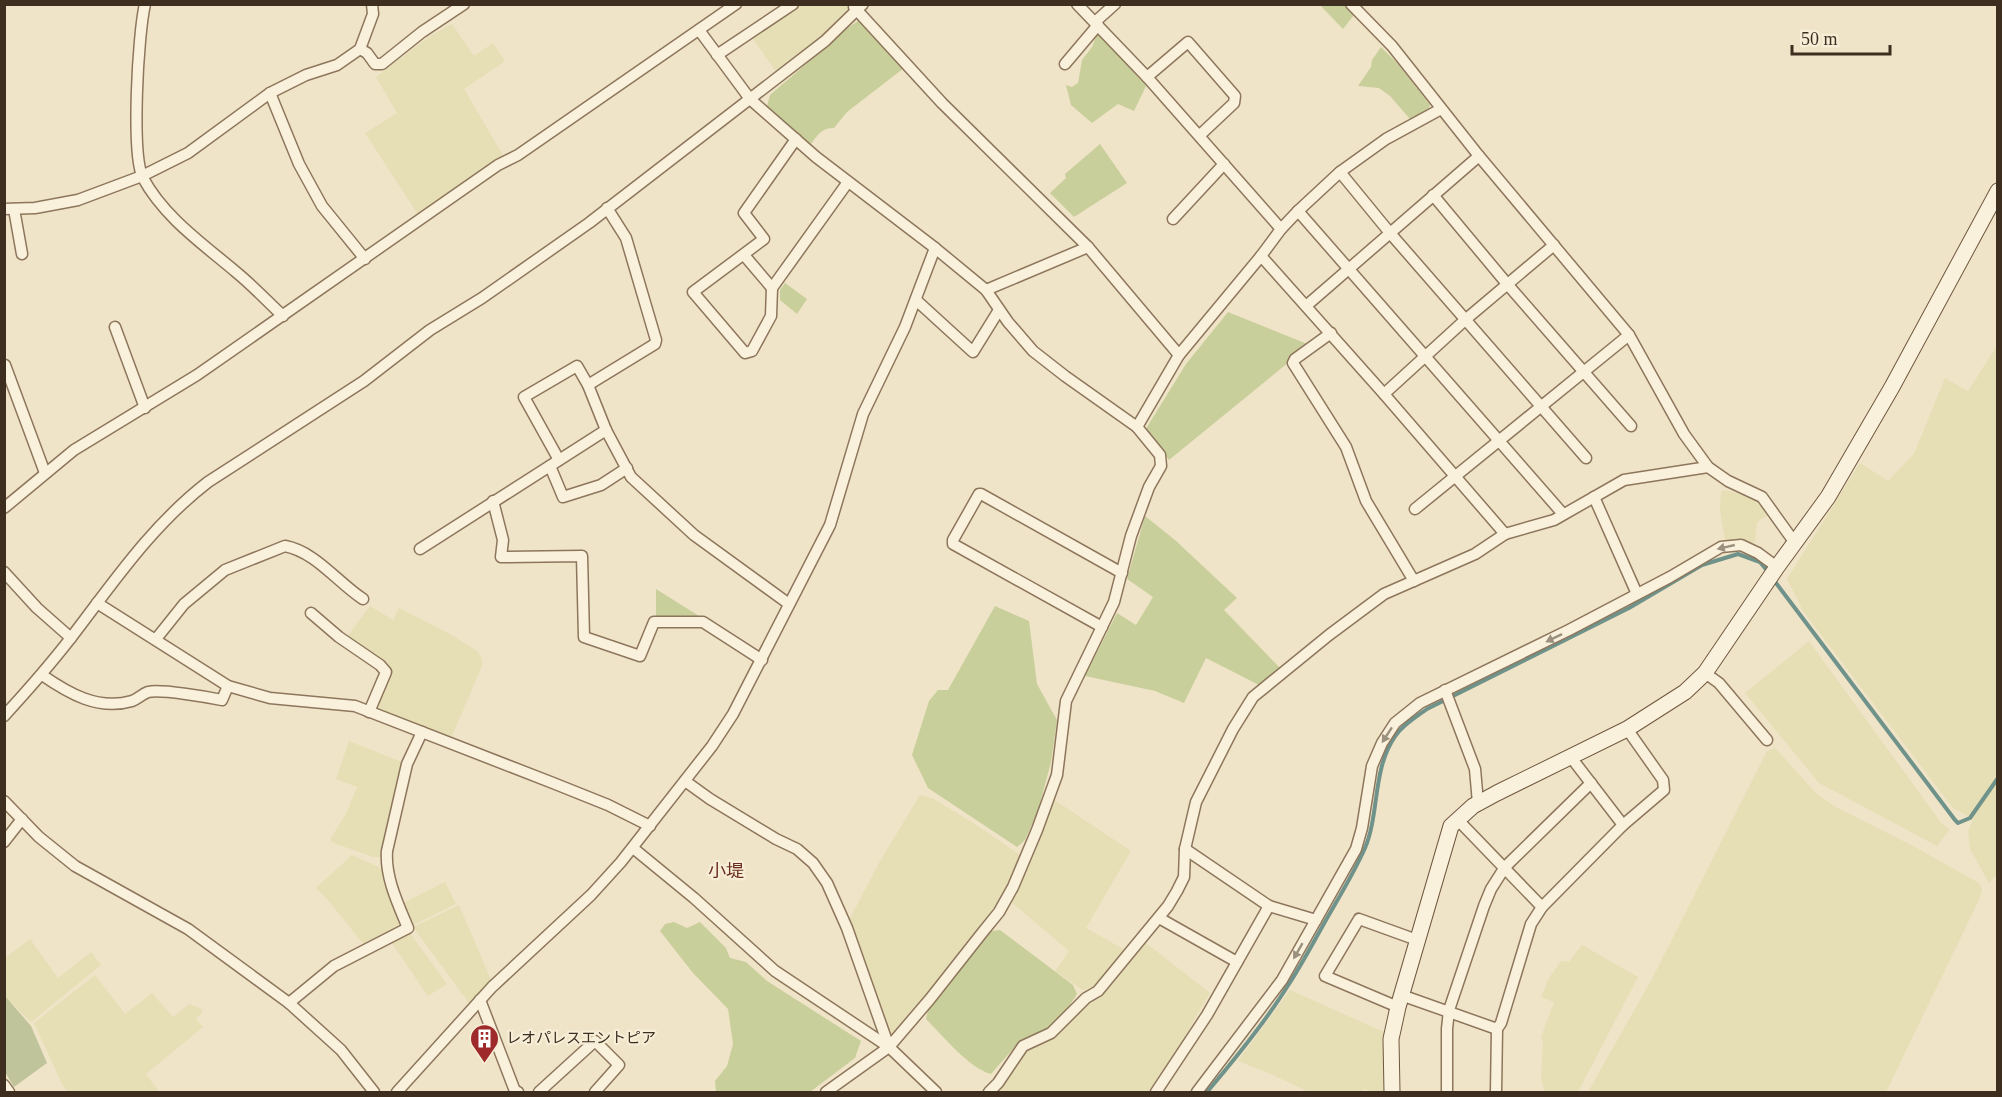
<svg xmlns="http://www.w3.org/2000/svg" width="2002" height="1097" viewBox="0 0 2002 1097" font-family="'Times New Roman','Noto Sans JP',serif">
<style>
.farmland{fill:#e6deb5}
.green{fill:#c9cf9b}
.cemetery{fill:#bfc49a}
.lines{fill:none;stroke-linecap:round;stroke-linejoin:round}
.stream{stroke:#6f938a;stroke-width:4}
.street-casing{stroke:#8d765c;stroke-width:13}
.secondary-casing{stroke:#6f573f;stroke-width:17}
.street{stroke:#faf1dc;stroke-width:10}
.secondary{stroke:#faf1dc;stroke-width:15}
.oneway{fill:#9c907e}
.labels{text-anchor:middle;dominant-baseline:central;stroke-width:4.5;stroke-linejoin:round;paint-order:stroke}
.poi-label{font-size:15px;fill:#3d2e20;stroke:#f7eed8;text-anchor:start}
.quarter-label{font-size:18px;fill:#6b2e1e;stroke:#f7eed8}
</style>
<rect width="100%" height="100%" fill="#f0e4c8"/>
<g class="farmland">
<polygon points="800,5 849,5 852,8 823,36 777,73 751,36"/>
<polygon points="452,24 474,56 493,43 505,61 464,89 504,157 419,216 365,133 397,113 376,77 430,36"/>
<polygon points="1997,346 1998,873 1989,883 1970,849 1968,831 1973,819 1953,808 1803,611 1787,579 1860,463 1888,481 1914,454 1945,378 1968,391"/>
<polygon points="1725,490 1760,499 1770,514 1757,522 1755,543 1725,541 1720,510 1721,492"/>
<polygon points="370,606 393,620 399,608 450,634 477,651 482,659 482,666 452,736 450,736 377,709 376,706 393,672 387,664 347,637"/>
<polygon points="1809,641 1942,824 1950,829 1937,846 1819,783 1745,693"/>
<polygon points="349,741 404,763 382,857 373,857 331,842 331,838 347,812 357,787 336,779"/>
<polygon points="1775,748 1817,794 1834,806 1913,846 1979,883 1982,890 1978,902 1886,1092 1588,1092 1654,975 1767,751"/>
<polygon points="920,795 932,798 975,824 1020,855 1005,890 977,934 891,1035 849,920 880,861"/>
<polygon points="1053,799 1131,851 1086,928 1127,951 1096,985 1083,990 1055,971 1069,951 1011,902 1034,855"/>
<polygon points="352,855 383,869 402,921 400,928 365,946 327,899 316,888"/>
<polygon points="445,882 456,904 413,925 403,903"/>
<polygon points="459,905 491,980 469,1003 413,927"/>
<polygon points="409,932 447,984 428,996 391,942"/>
<polygon points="30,939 58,978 91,952 101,965 31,1022 4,996 5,958"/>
<polygon points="1146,943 1210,993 1180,1044 1148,1092 997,1092 1028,1048 1056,1034 1094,999 1102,995"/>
<polygon points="1582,945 1638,977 1578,1092 1545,1092 1541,1079 1543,1043 1541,1037 1554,1002 1541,997 1549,978 1561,961 1569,962"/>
<polygon points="95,975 125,1014 152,993 173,1017 189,1004 200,1008 203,1011 196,1019 203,1027 146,1074 159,1092 68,1092 63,1086 34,1023"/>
<polygon points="1290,990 1386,1033 1384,1092 1371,1092 1364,1089 1362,1092 1309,1092 1273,1075 1238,1061"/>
</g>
<g class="green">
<polygon points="1320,5 1344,5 1354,15 1343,29"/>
<path d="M858,21L867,25L904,68L847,112L834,128C822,127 817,136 810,145L767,106L770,95L849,27Z"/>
<polygon points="1098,31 1146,86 1134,111 1118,104 1092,123 1071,105 1066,85 1072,87 1078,83 1082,60 1092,47"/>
<polygon points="1381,47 1398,64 1430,105 1428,111 1410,119 1390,96 1379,88 1358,86 1371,67 1372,60"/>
<polygon points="1100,144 1127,183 1074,217 1050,193 1066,178 1065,174"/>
<polygon points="785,283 807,299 797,314 780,300 780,290"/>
<polygon points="1228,312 1310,345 1169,460 1147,432 1147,427 1186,364"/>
<polygon points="1145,516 1175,540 1237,598 1224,610 1280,668 1259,685 1206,658 1184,703 1155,691 1085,676 1117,613 1136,625 1153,597 1127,579"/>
<polygon points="656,589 699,616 656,618"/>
<polygon points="995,606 1029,621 1037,684 1057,720 1051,762 1038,811 1025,840 1017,847 928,788 912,755 929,701 938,690 948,690"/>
<polygon points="674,922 687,928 700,922 726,948 730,958 746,962 767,981 861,1041 855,1058 810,1092 716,1092 715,1081 727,1066 733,1044 728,1009 693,973 660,931 665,924"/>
<path d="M1000,930L1073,985L1077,994L1064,1014L1049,1028L1020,1041L991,1074C970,1069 942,1035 926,1019L928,1010L991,931Z"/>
</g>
<polygon class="cemetery" points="5,996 31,1026 47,1063 14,1087 5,1072"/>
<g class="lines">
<g class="stream">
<polyline points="1773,579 1955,820 1958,823 1970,818 1998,778"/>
<path d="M1207,1092C1235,1059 1264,1024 1287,987C1301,966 1313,943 1326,920C1339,897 1354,873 1365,848C1380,812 1372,768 1396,735C1404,724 1416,717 1427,709L1629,608L1702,565L1738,554L1760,562L1769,573"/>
</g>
<defs>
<g id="street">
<path d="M145,4C138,34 131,154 143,178C164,217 203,244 236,272C252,285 267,301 283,316"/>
<polyline points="1077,4 1147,77 1281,229"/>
<polyline points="1351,4 1392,46 1479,156 1629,335 1684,434 1708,467 1728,481 1762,497 1795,543"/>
<polyline points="854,7 942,103 1088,247 1179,355"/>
<polyline points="1095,22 1115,4"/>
<polyline points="360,49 367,53 375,64 382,64 422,32 464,4"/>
<polyline points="717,55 793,4"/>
<polyline points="1065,64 1098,25"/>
<polyline points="1147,77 1188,42 1235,96 1234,103 1200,135"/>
<polyline points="270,93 299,164 322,206 365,259"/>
<polyline points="796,139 744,213 764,239 693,292 745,353 752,351 771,316 772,288 848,182"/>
<polyline points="1340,172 1390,233 1586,458"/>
<polyline points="1433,195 1508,285 1631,426"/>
<polyline points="4,209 35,208 78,200 142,176 188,153 270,93 306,75 337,65 360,49 373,14 372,4"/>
<polyline points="14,209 22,254"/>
<polyline points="1298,211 1563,514"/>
<polyline points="1173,219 1224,164"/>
<polyline points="744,255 772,288"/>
<polyline points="1261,256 1384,394 1505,534"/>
<polyline points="986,290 1088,247"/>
<polyline points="916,300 973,352 999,310"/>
<polyline points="1306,306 1479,156"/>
<polyline points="115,327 145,408"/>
<polyline points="1331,333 1295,359 1293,363 1346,447 1366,501 1414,581"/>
<polyline points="5,365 45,473"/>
<polyline points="588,385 655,344 656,340 626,238 607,208"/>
<polyline points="1384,394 1465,320 1554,245"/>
<polyline points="1137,427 1179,355 1261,256 1281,229 1298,211 1340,172 1386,139 1441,109"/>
<polyline points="559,460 524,397 577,366 588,385 606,430 631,477 694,535 789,604"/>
<polyline points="550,466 563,497 601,485 627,468"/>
<polyline points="1594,497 1637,594"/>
<polyline points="493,501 503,540 501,557 582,556 584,637 640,656 654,622 703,622 762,660"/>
<polyline points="4,508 74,450 197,375 498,165 518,155 736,4"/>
<polyline points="1415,509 1629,335"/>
<polyline points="420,549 606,430"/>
<polyline points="4,572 37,608 71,638"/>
<polyline points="97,603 228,686 270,698 355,706 553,783 608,805 650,826"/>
<polyline points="311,613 339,637 380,665 386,672 369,712"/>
<polyline points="1102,627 953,544 953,540 979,494 981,494 1122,573"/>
<path d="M156,639L184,604L225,570L285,546C316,552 337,582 363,599"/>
<polyline points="1705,673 1719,683 1767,740"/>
<path d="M42,675C68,693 98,711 132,701C138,699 142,694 148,692C161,689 207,697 222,700L228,686"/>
<polyline points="1445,690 1475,769 1478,803"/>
<path d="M4,716C27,691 49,666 70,639C113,583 151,526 208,482L364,381L430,330L482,298L589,223L825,41L863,4"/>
<polyline points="1570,756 1623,825"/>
<polyline points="685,781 710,799 776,839 797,849 813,863 827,883 847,928 889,1047"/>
<polyline points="4,801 39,837 75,866 188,929 289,1003 341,1050 374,1092"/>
<polyline points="1457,819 1542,907"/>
<polyline points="4,842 22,819"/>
<polyline points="633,848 694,898 775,971 889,1047 936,1092"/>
<polyline points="1185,849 1269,906 1316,920"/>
<polyline points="1159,918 1237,962"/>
<polyline points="1401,995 1497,1029"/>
<polyline points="480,1000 515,1091 518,1092"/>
<path d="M289,1003L334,966L408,928C398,904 385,877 387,851L407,764L422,732"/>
<polyline points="1398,1007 1325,976 1359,919 1417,940"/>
<polyline points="4,1085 9,1092"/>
<polyline points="397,1092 492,987 591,895 621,862 712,746 733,714 830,525 863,414 905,327 935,248 816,157 750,99 699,30"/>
<polyline points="539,1092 595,1041 619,1065 595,1092"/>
<polyline points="826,1092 889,1047 930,999 982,933 999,912 1013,887 1037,830 1057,775 1066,701 1114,602 1131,536 1149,487 1161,466 1160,455 1137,427 1065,376 1033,351 1008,322 986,290 935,248"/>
<polyline points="989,1092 998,1083 1023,1046 1051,1033 1086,998 1098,991 1168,906 1177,891 1184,877 1185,849 1196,802 1233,729 1253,697 1329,635 1384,594 1475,554 1505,534 1554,520 1624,480 1708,467"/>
<polyline points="1156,1092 1207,1015 1269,906"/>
<polyline points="1197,1092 1282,980 1356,849 1362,828 1372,766 1382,743 1395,723 1420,703 1569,630 1670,577 1721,547 1741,545 1758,553 1777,567"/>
<polyline points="1447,1092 1447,1029 1449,1010 1484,906 1491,889 1505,867 1591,783"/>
<polyline points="1496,1092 1497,1029 1501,1023 1531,924 1542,907 1623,825 1664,790 1663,780 1627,729"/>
</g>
<polyline id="secondary" points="1392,1092 1391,1039 1398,1007 1451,826 1473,806 1497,793 1627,729 1685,692 1705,673 1777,567 1828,497 1892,387 1998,191"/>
</defs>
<use href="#street" class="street-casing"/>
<use href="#secondary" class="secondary-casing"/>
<use href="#street" class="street"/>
<use href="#secondary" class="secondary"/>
</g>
<defs><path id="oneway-solid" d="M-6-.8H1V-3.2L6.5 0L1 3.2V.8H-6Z" transform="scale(1.5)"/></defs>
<g class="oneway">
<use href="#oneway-solid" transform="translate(1726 547) rotate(167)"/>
<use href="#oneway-solid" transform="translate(1554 638) rotate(154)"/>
<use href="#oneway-solid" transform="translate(1387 735) rotate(123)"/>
<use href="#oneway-solid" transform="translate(1298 951) rotate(120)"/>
</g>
<defs>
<symbol id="building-pin" viewBox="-11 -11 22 30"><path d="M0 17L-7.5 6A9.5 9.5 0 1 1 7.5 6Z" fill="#9e2a2b" stroke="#f7eed8"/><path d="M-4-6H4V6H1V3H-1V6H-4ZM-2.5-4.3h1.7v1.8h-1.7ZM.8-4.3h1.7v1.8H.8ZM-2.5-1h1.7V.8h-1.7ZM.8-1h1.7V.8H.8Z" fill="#fff"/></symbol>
</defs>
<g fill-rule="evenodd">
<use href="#building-pin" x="468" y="1022" width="33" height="45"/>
</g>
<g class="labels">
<g class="poi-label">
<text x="506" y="1038">レオパレスエントピア</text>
</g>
<g class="quarter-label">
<text x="726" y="871">小堤</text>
</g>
</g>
<rect width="2002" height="1097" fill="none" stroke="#3d2e20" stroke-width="12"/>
<path d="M1792 45v9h98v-9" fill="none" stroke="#3d2e20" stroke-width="3"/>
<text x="1801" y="45" font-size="18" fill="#3d2e20" stroke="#f7eed8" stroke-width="4.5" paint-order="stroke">50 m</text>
</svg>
